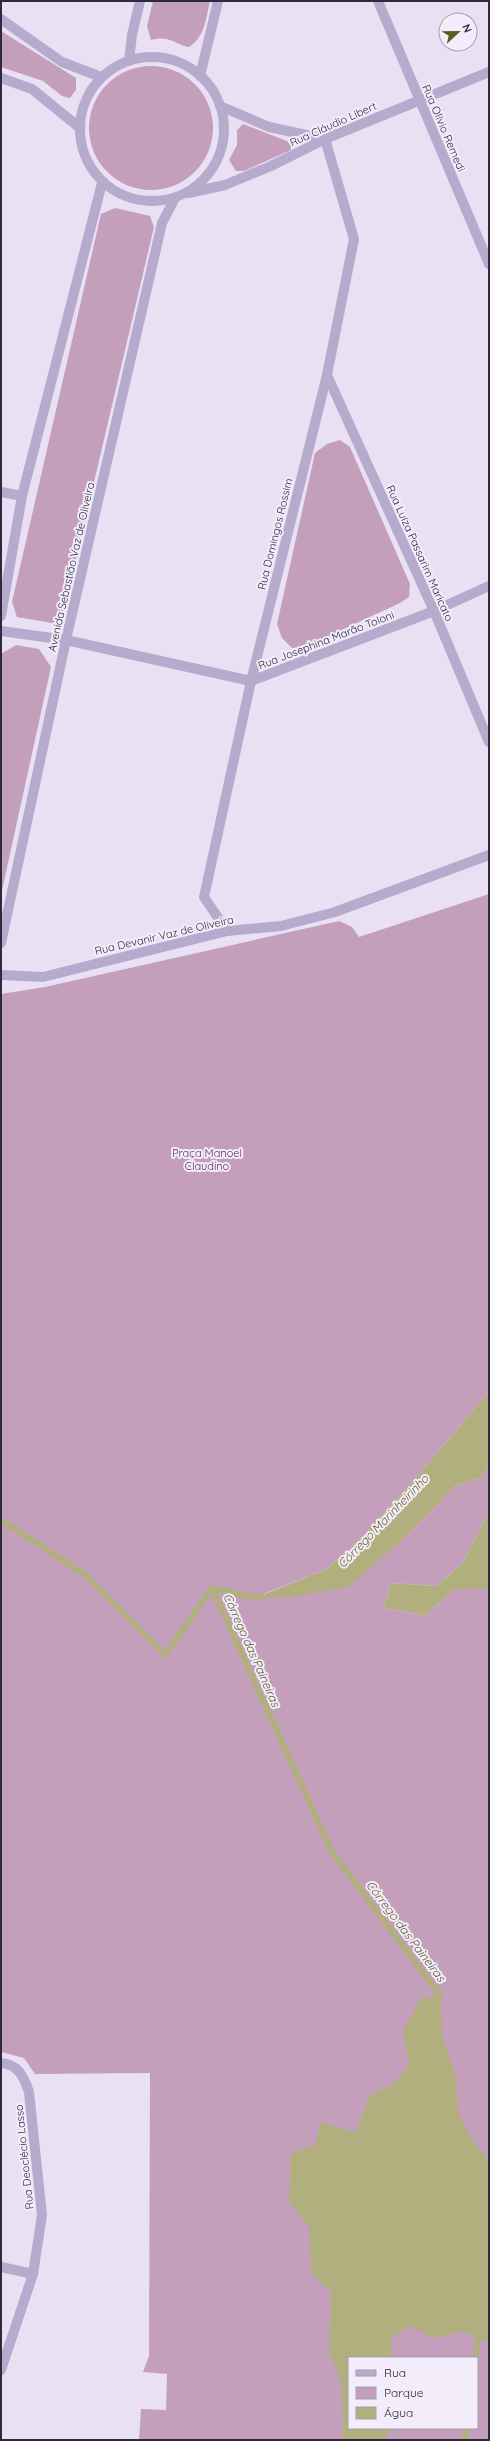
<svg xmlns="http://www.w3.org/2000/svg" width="490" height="2441" viewBox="0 0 490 2441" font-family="Quicksand,sans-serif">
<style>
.green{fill:#c49fbc;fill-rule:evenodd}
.water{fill:#b2af7e}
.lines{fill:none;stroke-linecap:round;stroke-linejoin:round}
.stream{stroke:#b2af7e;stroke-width:6}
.minor{stroke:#b7abcd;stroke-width:10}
.labels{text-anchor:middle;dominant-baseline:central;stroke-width:4;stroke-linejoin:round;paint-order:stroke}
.street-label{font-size:11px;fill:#2e2a3b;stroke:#f3edfb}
.park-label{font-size:11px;fill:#5a2d4e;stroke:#f3edfb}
.water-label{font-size:12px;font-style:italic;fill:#5e5c1e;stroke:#f3edfb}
</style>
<rect width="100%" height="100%" fill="#e9e0f4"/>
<g class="green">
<path d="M153,1H210C206,18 205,37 189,47C173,44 170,35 151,40L147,26Z"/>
<polygon points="1,31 76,78 76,90 70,98 62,96 43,81 1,67"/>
<circle cx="151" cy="128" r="62"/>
<polygon points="243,124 287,141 291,146 291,150 244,171 236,171 229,160 237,145 237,130"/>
<polygon points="115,208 150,216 154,227 62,618 52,623 17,617 12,602 101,214"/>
<polygon points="340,440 350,447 410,584 409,597 400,603 307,646 292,648 282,638 277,624 315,453 327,444"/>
<polygon points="16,645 39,649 51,667 1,895 1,654"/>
<path d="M489,894V1392L402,1494L360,1539L327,1569L256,1597H292L408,1535L455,1486L481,1478L489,1465V1512L464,1561L437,1586L391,1583L384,1608L426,1615L454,1589H489V2440H139L141,2409L166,2410L167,2374L143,2372L149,2356L150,2073L35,2074L24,2058L1,2052V994L45,987L339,921L352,927L359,937ZM349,2358H477V2428H349Z"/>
</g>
<g class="water">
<polygon points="489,1392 489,1465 481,1478 455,1486 408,1535 348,1587 292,1597 255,1598 327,1569 360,1539 402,1494"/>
<polygon points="489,1512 489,1589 454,1589 426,1615 384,1608 391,1583 437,1586 464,1561"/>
<polygon points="440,1995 443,2040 455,2074 459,2115 474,2143 489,2161 489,2342 462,2331 434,2338 409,2326 391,2338 391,2358 349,2358 349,2428 392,2428 384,2440 341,2440 343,2433 341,2380 329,2353 331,2292 311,2273 309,2226 289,2202 291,2153 315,2146 321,2122 356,2133 370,2095 393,2084 409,2065 403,2031 420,1999"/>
</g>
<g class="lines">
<g class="stream">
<polyline points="1,1520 85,1575 165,1655 212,1588 255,1598 261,1596"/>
<polyline points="212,1588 332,1852 440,1995 436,2001"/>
<polyline points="475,2358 479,2336 477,2328"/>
<polyline points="465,2440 466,2428"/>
</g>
<g class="minor">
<polyline points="378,1 489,264"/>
<polyline points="1,19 62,62 101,77"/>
<circle cx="152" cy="129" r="72"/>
<polyline points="129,61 132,35 140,1"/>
<polyline points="200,76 218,1"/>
<polyline points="1,78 32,89 80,128"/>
<polyline points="220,106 269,127 325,139"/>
<polyline points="189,193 225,185 271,166 325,139 489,72"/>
<polyline points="327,375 434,611 489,742"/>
<polyline points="1,492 22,496"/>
<polyline points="1,616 22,496 102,183"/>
<polyline points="1,631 66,640 251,681 434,611 489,586"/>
<polyline points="227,931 204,897 251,681 327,375 354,239 325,139"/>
<polyline points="1,943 66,640 162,223 175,198"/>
<polyline points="1,975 43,977 227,931 281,926 335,912 489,855"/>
<path d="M1,2063C18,2064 24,2077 29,2092L42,2215L33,2274L1,2370"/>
<polyline points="1,2267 33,2274"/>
</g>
</g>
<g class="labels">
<g class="street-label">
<text transform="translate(333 124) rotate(-24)">Rua Cláudio Libert</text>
<text transform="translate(444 128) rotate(67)">Rua Olívio Remedi</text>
<text transform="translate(275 534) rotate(-76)">Rua Domingos Rossim</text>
<text transform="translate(420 553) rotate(66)">Rua Luíza Passarim Maricato</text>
<text transform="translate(71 567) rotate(-77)">Avenida Sebastião Vaz de Oliveira</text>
<text transform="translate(326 640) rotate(-21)">Rua Josephina Marão Toloni</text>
<text transform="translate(164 935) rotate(-13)">Rua Devanir Vaz de Oliveira</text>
<text transform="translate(24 2157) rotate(-96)">Rua Deoclécio Lasso</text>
</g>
<g class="park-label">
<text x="207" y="1153">Praça Manoel<tspan x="207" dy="13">Claudino</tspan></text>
</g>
<g class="water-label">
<text transform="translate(383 1521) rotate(-46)">Córrego Marinheirinho</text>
<text transform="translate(252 1650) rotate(66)">Córrego das Paineiras</text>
<text transform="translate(406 1931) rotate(53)">Córrego das Paineiras</text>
</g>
</g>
<rect width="490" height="2441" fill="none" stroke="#2e2a3b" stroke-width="4"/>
<rect x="348" y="2357" width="130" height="72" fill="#f3edfb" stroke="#a49fae"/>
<rect x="356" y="2370" width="20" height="6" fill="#b7abcd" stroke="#a49fae"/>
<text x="384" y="2377" font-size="12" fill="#2e2a3b">Rua</text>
<rect x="356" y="2387" width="20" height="12" fill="#c49fbc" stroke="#a49fae"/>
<text x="384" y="2397" font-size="12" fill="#2e2a3b">Parque</text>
<rect x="356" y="2407" width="20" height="12" fill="#b2af7e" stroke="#a49fae"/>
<text x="384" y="2417" font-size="12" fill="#2e2a3b">Água</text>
<g transform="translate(458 32) rotate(68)"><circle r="19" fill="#f3edfb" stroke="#a49fae"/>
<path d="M0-3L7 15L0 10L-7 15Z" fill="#5e5c1e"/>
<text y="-6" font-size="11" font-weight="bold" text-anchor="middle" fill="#2e2a3b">N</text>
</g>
</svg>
